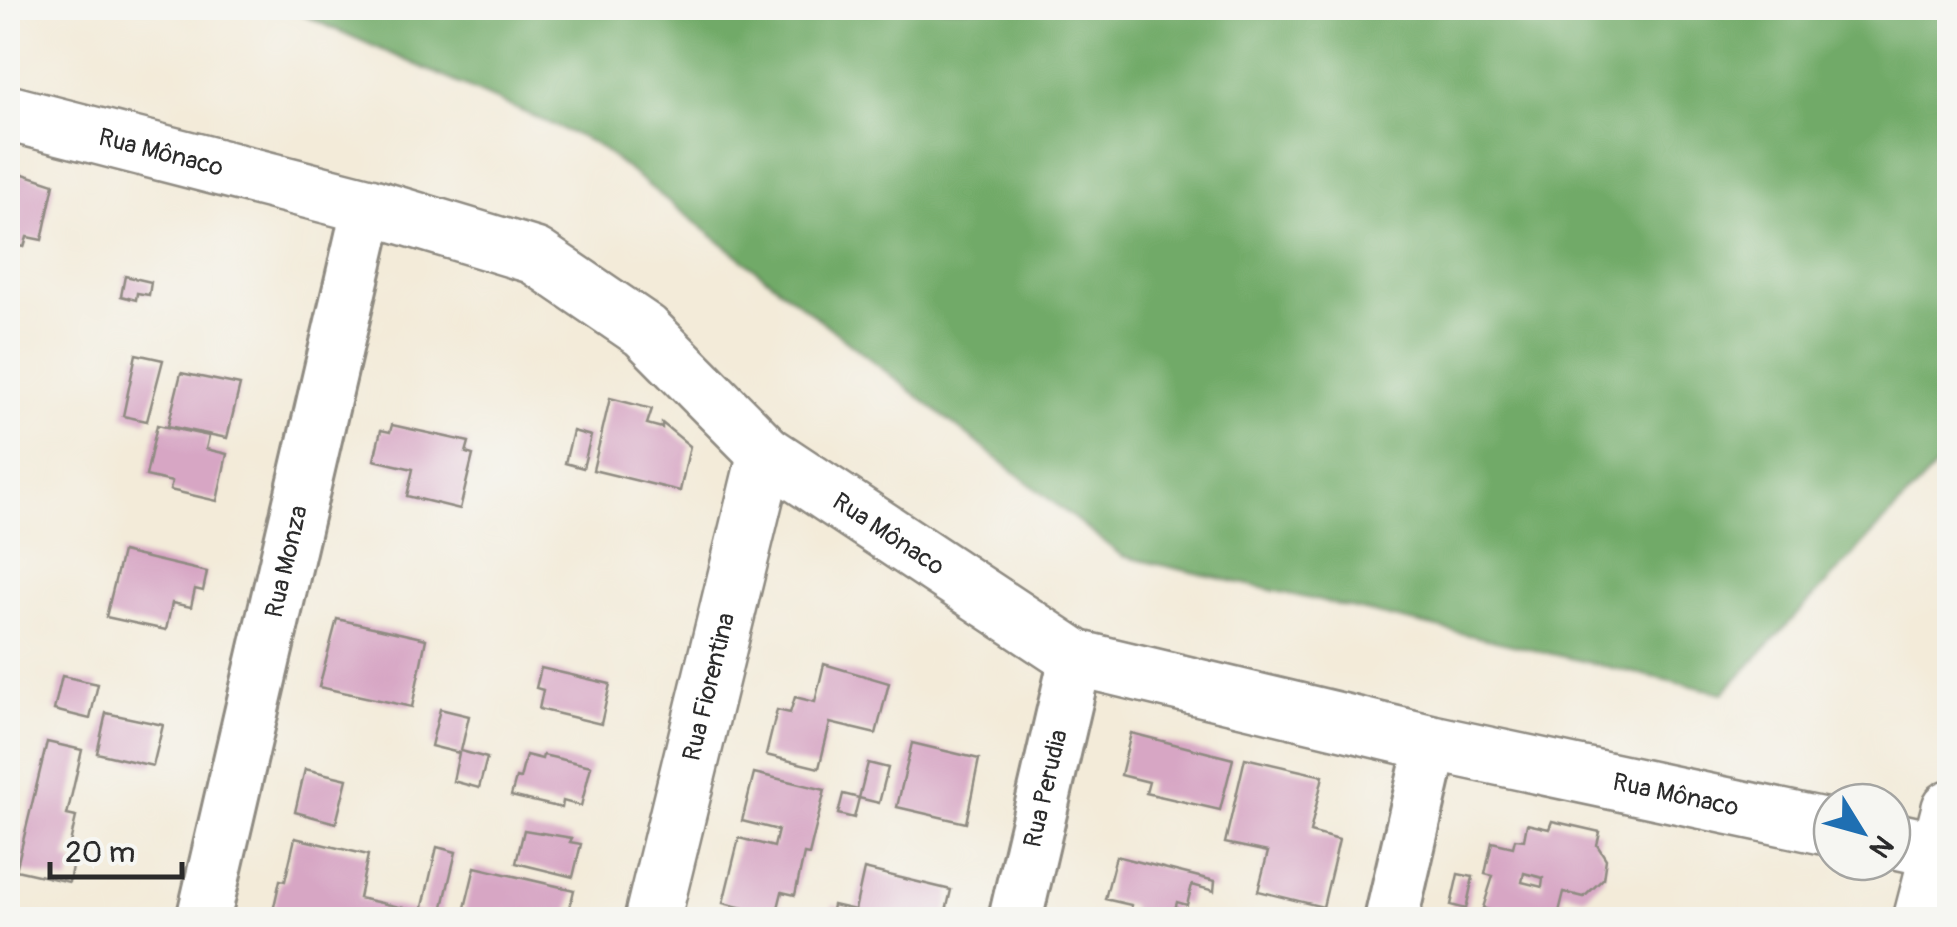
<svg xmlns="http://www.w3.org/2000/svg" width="1957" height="927" viewBox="0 0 1957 927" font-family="Pangolin,sans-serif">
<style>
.forest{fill:#71aa68;stroke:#4e6a4a;stroke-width:2.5}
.building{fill:#d7a6c4;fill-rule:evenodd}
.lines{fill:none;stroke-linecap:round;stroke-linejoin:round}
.minor-casing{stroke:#8f8b82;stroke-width:58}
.tertiary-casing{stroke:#8f8b82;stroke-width:60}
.secondary-casing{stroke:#8f8b82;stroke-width:60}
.minor{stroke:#fff;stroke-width:52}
.tertiary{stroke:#fff;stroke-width:55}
.secondary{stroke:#fff;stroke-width:55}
.labels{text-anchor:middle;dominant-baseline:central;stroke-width:8;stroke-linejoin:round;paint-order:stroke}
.street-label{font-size:25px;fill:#2b2b2b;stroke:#f6f6f2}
</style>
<rect width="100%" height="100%" fill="#f6f6f2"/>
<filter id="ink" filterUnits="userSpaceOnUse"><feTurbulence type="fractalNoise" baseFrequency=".01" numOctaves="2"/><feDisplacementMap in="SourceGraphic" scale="20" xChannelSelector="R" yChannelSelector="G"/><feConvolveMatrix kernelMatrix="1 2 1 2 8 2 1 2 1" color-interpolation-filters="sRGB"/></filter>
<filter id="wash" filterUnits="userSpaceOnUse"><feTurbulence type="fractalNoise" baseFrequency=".0048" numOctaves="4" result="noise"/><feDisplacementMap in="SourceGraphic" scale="40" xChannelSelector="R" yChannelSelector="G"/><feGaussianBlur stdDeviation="2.25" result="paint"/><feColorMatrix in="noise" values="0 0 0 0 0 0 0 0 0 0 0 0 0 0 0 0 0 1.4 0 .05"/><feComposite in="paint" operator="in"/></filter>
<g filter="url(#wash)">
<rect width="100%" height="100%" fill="#f3ebd9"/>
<polygon class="forest" points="287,8 1949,8 1949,453 1723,693 1122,556 594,143"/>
<g id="blocks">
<g class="building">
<polygon points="11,170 54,184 42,240 27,237 24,247 8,243 8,186"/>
<polygon points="125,276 151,282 149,295 137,293 136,300 121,296"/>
<polygon points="136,354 163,360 147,421 123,416"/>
<polygon points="181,373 240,385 227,438 168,426"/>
<polygon points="610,398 652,409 647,424 662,428 662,423 690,446 680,491 593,470"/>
<polygon points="157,425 209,436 206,449 227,454 217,501 170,490 172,482 146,476"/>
<polygon points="392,425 469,442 466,453 473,455 460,509 407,496 413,469 374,460 381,430 390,432"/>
<polygon points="573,431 591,436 583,468 565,463"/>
<polygon points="122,552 207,572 203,591 195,589 191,607 172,603 166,630 106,617"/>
<polygon points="337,619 426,639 412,707 319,687"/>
<polygon points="824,664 889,683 876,734 830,723 819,768 766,755 777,710 790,713 795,697 815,702"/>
<polygon points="541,668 610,684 601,724 539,709 543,690 536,688"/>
<polygon points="62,676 98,684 90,719 54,710"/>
<polygon points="440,709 469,716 461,751 487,758 479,788 453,781 459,753 431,746"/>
<polygon points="106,713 163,725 153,766 97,753"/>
<polygon points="1131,733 1233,759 1220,810 1146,793 1149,782 1121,775"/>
<polygon points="47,742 82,750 67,815 76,817 66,860 73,861 69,882 16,870"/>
<polygon points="912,743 979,759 966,823 897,807"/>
<polygon points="526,755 542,759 543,755 591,766 581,806 563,801 562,808 511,796 516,778 520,779"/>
<polygon points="1245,758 1323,776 1310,832 1339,840 1323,907 1258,891 1268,852 1225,843"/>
<polygon points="868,763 888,768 879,803 859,798"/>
<polygon points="305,769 347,779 336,823 295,812"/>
<polygon points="754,773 825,790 809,855 804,854 795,895 782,892 776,916 723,903 739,838 774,847 778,830 742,821"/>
<polygon points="843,794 859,798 854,818 838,814"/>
<path d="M1552,821L1600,832L1597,845L1606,859L1603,879L1584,897L1564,892L1557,920H1489L1492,911L1483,908L1493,876L1485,874L1492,842L1513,847L1515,839L1524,840L1527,824L1549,829ZM1524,873L1543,878L1542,887L1522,882Z"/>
<polygon points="524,830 572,838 570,842 581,844 573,877 516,863"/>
<polygon points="295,838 368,855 359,898 422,912 420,920 271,920 280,880 285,881"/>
<polygon points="437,847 456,852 441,915 422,911"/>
<polygon points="1116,856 1215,881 1214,891 1192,885 1187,905 1177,902 1172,920 1131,910 1131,905 1105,899"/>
<polygon points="475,867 574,890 567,920 462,920"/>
<polygon points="864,869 951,890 944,920 830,920 833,905 855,910"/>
<polygon points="1458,874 1473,877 1466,909 1451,905"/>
</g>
</g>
</g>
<g filter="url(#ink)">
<use href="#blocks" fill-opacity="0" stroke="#8f8b82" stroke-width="2.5"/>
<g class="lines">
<defs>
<g id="minor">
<path id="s1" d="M203,920L369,206"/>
<path id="s2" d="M1015,920L1076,658"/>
<polyline points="1391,920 1432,743"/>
</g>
<g id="tertiary">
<path id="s3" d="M8,113L369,206L535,256L645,331L766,453L1076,658L1432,743L1832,828"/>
<polyline points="1892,840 1937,850"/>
<path id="s4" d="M652,920L766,453"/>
</g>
<polyline id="secondary" points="1921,920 1950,808"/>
</defs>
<use href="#minor" class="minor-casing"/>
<use href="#tertiary" class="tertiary-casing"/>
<use href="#secondary" class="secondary-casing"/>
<use href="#minor" class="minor"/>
<use href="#tertiary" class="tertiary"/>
<use href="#secondary" class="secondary"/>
</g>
</g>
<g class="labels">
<g class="street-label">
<text stroke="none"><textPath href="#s3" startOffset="158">Rua Mônaco</textPath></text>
<text stroke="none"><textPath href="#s3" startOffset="998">Rua Mônaco</textPath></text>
<text stroke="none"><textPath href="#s1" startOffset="368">Rua Monza</textPath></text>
<text stroke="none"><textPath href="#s4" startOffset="240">Rua Fiorentina</textPath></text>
<text stroke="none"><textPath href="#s2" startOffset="135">Rua Perudia</textPath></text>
<text stroke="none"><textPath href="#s3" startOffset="1838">Rua Mônaco</textPath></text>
</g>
</g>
<rect width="1957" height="927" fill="none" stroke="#f6f6f2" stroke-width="40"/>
<g transform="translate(1862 832) rotate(127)"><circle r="48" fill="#f6f6f2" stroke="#a5a5a2" stroke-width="2.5"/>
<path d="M0-8L18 38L0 25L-18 38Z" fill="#1f6fb2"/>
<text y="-15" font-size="28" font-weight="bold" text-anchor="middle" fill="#2b2b2b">N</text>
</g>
<path d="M50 862v15h132v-15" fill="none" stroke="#2b2b2b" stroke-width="5"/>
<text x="65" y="862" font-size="30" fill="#2b2b2b" stroke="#f6f6f2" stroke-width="8" paint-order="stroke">20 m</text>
</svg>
